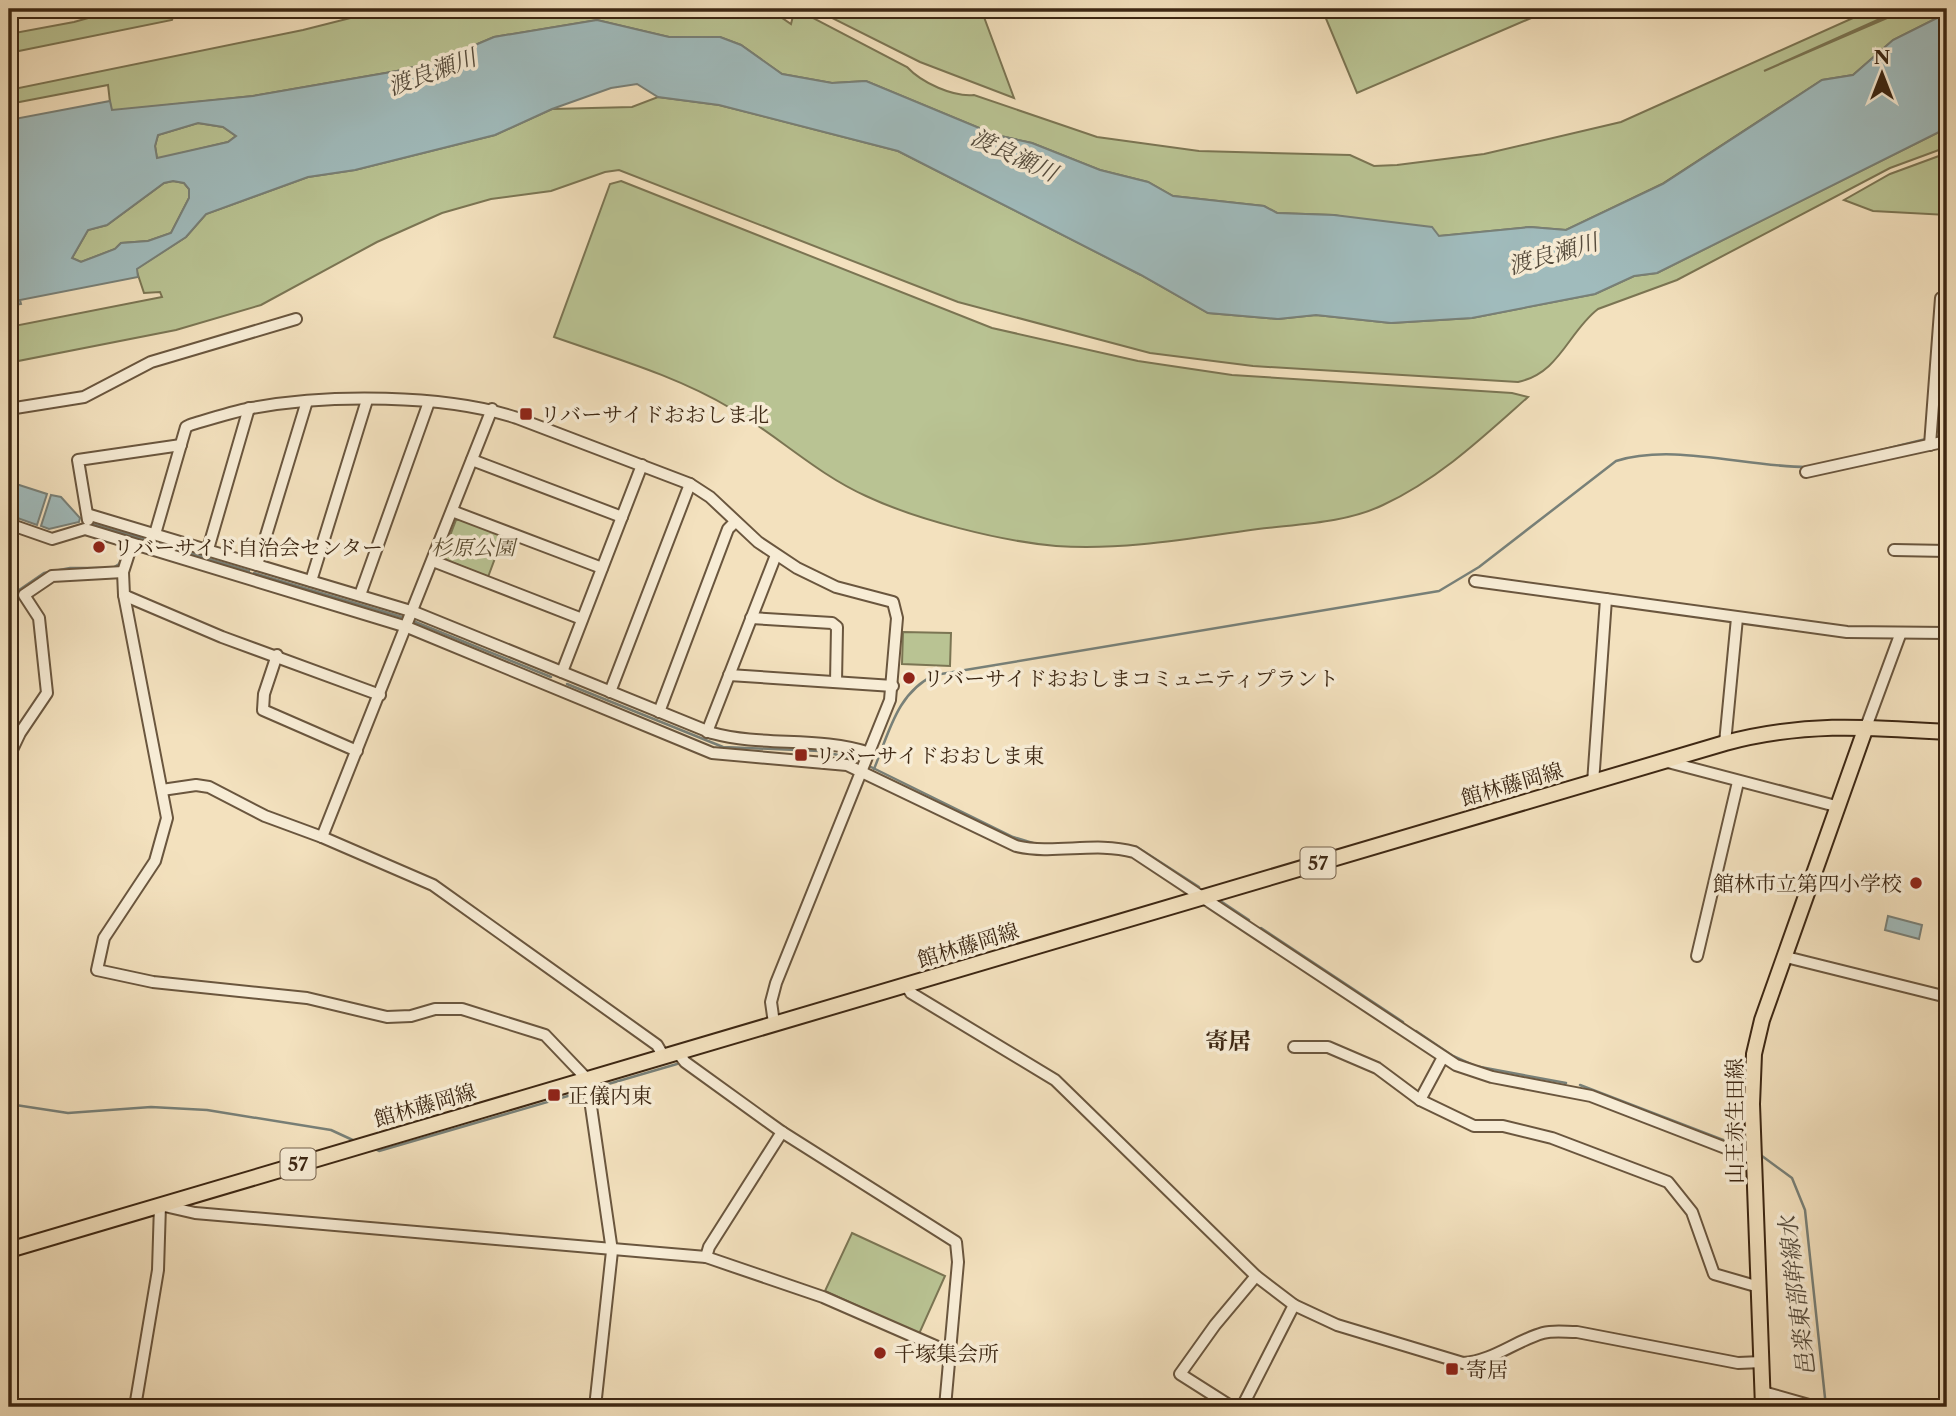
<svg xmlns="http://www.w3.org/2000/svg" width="1956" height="1416" viewBox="0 0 1956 1416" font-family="'Libre Caslon Text','Noto Serif JP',serif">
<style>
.green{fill:#b9c393;stroke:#7b7553;stroke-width:2}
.water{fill:#a0bbbc;stroke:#788078;stroke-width:2;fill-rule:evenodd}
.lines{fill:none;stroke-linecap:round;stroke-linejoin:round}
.stream{stroke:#788078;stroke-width:2.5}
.minor-casing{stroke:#6a563e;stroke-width:14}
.major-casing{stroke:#3d2713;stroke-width:18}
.minor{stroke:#f7ecd5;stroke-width:10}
.major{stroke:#f3e1be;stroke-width:14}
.poi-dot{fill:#8f2418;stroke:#f7ecd5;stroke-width:2.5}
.labels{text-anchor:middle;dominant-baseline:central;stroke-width:7;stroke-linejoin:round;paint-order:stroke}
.shield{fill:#f7ecd5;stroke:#75624d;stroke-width:2}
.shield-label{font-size:19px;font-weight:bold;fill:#3d2713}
.poi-label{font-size:21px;fill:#3d2713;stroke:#f7ecd5;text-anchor:start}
.park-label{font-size:21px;font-style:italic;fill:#5c4e33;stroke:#f7ecd5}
.street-label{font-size:21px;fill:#3d2713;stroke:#f7ecd5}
.water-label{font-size:23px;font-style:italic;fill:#564c3d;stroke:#f7ecd5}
.neighbourhood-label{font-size:23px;font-weight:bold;fill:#3d2713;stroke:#f7ecd5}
</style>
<rect width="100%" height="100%" fill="#f3e1be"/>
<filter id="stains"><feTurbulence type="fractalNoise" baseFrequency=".00286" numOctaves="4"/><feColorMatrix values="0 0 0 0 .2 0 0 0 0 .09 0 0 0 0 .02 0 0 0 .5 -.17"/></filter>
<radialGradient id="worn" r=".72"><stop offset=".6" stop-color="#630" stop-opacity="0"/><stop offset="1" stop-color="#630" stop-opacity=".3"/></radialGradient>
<g class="green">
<polygon points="120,9 176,9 172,20 9,53 9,34 74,22"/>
<path d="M386,9H769L791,24L794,12L798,10L907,67C922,83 953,97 974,95L1097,137L1199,151L1350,155L1374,166L1397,165L1484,154L1621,122L1873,9H1902L1764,71L1908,9H1947V13L1893,40L1853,75L1822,80L1662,184L1566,230L1530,227L1439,236L1334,215L1277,213L1264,206L1173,196L1148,182L1100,170L1032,143L996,135L866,81L832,83L782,74L741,45L720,37H669L597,20L494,37L435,62L397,71L253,96L111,111L108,85L9,104V90L303,30Z"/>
<polygon points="822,9 981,9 1014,98 920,62 822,13"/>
<polygon points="1322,9 1552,9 1357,93"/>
<path d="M658,97L719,105L898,151L1141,275L1208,313L1278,319L1316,315L1391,323L1472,318L1595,294L1634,276L1657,273L1947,128V147L1890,168L1677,280L1598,309C1568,332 1560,373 1518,382L1253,366L1150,353L958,302L619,170L605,172L551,191L491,199L442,213L377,242L261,305L176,330L18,361L9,337V327L162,297L160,292L144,293L136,269L186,237L206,214L308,177L355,170L495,135L552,109L632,107Z"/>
<polygon points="198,123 223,127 236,136 228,142 157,159 155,146 158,135"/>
<polygon points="1947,153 1947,215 1873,211 1844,200 1890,174"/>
<polygon points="173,181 184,183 189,189 189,198 171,233 148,241 121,243 115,249 81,262 72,258 88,230 107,225 164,183"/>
<path d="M621,181L992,328L1138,361L1232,375L1512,393L1528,397C1483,437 1439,479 1383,505C1346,523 1299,524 1258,529C1193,538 1122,551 1056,546C1000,541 917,520 866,496C817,474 778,436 732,409C677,376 614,358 554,337L610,184Z"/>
<polygon points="461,519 504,534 488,577 446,560 443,554 456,520"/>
<polygon points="903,632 951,633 950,666 902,664"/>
<polygon points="852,1233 945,1276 919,1334 825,1291"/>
</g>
<g class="water">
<path d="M1947,13V128L1657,273L1634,276L1595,294L1472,318L1391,323L1316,315L1278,319L1208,313L1141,275L898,151L719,105L658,97L637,84L611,88L552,109L495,135L355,170L308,177L206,214L186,237L137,269L138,277L20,300L21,304L9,306V120L110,101L112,110L253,96L397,71L435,62L494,37L597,20L669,37H720L741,45L782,74L832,83L866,81L996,135L1032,143L1100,170L1148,182L1173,196L1264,206L1277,213L1334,215L1432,227L1439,236L1530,227L1566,230L1663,184L1822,80L1853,75L1893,40ZM198,123L223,127L236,136L228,142L157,158L155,146L158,135ZM173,181L184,183L189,189V198L171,233L148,241L121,243L115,249L81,262L72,258L88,230L107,225L164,183Z"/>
<polygon points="13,483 47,494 37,525 9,515 9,484"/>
<polygon points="51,495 61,497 80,518 79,522 49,529 41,526"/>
<polygon points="1888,916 1922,925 1919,939 1885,930"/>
</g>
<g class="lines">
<g class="stream">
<polyline points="1936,437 1947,434"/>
<polyline points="1861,455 1926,439"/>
<polyline points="89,523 143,539"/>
<polyline points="149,541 249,571"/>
<polyline points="113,568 119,564 125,549"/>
<polyline points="254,573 405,618"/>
<polyline points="9,597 44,573 70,568 102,568"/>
<polyline points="413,621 551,677"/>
<polyline points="567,684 723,747 820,751 852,758"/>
<polyline points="871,767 1013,837 1036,844"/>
<path d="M874,769C889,733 897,692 935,675L1439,591L1479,567L1616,461C1673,443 1746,467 1807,467"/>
<polyline points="1108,843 1137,847 1199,887"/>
<polyline points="1219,900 1249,920"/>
<polyline points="1261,928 1403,1022"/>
<polyline points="1416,1031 1453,1056 1475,1066 1566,1083"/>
<polyline points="1580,1085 1744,1148"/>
<polyline points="591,1089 677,1064"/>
<polyline points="9,1104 68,1113 151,1107 207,1110 331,1130 357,1142"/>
<polyline points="373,1148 379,1151 585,1091"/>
<polyline points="1762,1156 1792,1178 1805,1210 1826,1407"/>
</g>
<defs>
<g id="minor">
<polyline points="9,409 84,397 151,362 296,319"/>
<polyline points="1930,445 1941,298"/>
<polyline points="472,460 622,517"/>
<polyline points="1806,472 1947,441"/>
<polyline points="452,511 602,568"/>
<path d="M90,515L414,612L712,733C764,747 819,736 870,753"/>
<polyline points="88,520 78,460 181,445"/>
<path d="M9,524L52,539L85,529L407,627L712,753L847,765L1016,846C1055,855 1095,841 1134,852L1456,1065L1492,1077L1591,1096L1754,1159"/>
<path d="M155,534L186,427L190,425C210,419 231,412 252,408C327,394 445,394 517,418L690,484L710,497L758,542L797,568L836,587L893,602L897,618L890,700L776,983L771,1002L774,1023"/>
<polyline points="132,544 123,572 124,595 128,597 222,637 380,695"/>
<polyline points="208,549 249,408"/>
<polyline points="1894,550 1947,551"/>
<polyline points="433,561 582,619"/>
<polyline points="257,565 307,401"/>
<polyline points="311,581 367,400"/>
<polyline points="1475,581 1847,632 1947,633"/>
<polyline points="124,595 167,818 155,861 104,938 97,970 153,982 307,998 387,1017 411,1016 435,1009 462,1009 545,1035 587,1079 612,1251 595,1407"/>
<polyline points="360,595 429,402"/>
<polyline points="751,618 832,623 837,627 836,682"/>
<polyline points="277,655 264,694 263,710 357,751"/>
<polyline points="562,672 642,465"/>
<polyline points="729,675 893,686"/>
<polyline points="610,692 690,484"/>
<polyline points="659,712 728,529 735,522"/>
<polyline points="1866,727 1900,635"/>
<polyline points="707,732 776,555"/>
<polyline points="1725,743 1737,618"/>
<polyline points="9,756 20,733 47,693 39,618 24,595 52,576 123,572"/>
<polyline points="1664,761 1832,805 1837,810"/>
<polyline points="1593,783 1606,599"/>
<polyline points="162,790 196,785 209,787 265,816 322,837 433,885 657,1045 664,1057"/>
<polyline points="322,837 492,409"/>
<polyline points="1697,956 1738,782"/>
<polyline points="1786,957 1947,997"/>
<path d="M906,985L911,993L1055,1080L1256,1276L1294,1305L1337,1325L1463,1363C1493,1361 1515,1341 1543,1333C1554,1330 1565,1332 1577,1332L1738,1363L1762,1362"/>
<polyline points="1294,1047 1328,1047 1377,1068 1420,1100 1474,1126 1503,1126 1552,1138 1668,1182 1692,1212 1714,1274 1759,1287"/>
<polyline points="678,1053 685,1062 782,1132 956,1242 958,1262 945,1407"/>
<polyline points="1420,1100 1443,1057"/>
<polyline points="706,1257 709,1247 782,1132"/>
<polyline points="1763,1392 1816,1407"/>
<polyline points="135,1407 158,1270 160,1205 195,1213 706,1257 823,1297 949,1352"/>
<polyline points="1232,1407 1180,1374 1215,1325 1256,1276"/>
<polyline points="1242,1407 1294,1305"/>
</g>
<g id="major">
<path d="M9,1250L1725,743C1803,722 1868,727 1947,732"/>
<polyline points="1763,1407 1752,1104 1754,1054 1762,1020 1866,727"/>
</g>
</defs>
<use href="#minor" class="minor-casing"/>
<use href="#major" class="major-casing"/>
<use href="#minor" class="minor"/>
<use href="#major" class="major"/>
</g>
<g class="poi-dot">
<rect x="519" y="407" width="14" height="14" rx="3.5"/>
<circle cx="99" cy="547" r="7"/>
<circle cx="909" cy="678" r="7"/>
<rect x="794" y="748" width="14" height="14" rx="3.5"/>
<circle cx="1916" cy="883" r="7"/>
<rect x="547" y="1088" width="14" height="14" rx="3.5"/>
<circle cx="880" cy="1353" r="7"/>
<rect x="1445" y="1362" width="14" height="14" rx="3.5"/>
</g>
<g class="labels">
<g class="shield">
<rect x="1300.5" y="847.5" width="35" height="31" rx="5"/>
<rect x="280.5" y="1148.5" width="35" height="31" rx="5"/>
</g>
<g class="shield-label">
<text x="1318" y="863">57</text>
<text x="298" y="1164">57</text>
</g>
<g class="poi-label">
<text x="540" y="414">リバーサイドおおしま北</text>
<text x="113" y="547">リバーサイド自治会センター</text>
<text x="923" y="678">リバーサイドおおしまコミュニティプラント</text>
<text x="815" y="755">リバーサイドおおしま東</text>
<text x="1902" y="883" text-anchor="end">館林市立第四小学校</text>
<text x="568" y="1095">正儀内東</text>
<text x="894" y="1353">千塚集会所</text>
<text x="1466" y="1369">寄居</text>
</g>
<g class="park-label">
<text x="473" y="547">杉原公園</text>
</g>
<g class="street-label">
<text transform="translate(1512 784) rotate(-16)">館林藤岡線</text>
<text transform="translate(968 945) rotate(-17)">館林藤岡線</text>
<text transform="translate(425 1105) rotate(-16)">館林藤岡線</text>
<text transform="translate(1734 1121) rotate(-90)">山王赤生田線</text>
</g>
<g class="water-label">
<text transform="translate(432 72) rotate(-20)">渡良瀬川</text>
<text transform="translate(1014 155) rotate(25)">渡良瀬川</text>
<text transform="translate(1553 254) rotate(-16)">渡良瀬川</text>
<text transform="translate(1797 1296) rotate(-97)">邑楽東部幹線水</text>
</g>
<g class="neighbourhood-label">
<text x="1228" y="1041">寄居</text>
</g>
</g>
<rect width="1956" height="1416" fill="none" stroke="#f3e1be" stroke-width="35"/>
<rect x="10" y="10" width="1935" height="1395" fill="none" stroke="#3d2713" stroke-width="3.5"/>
<rect x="18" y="18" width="1921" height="1381" fill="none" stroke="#3d2713" stroke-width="2"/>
<g transform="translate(1882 74)" stroke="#f7ecd5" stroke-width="5" paint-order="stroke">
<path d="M0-5L12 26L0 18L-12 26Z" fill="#3d2713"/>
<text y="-10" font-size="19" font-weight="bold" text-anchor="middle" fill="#3d2713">N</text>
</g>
<rect width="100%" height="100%" filter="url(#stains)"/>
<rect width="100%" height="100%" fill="url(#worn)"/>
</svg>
